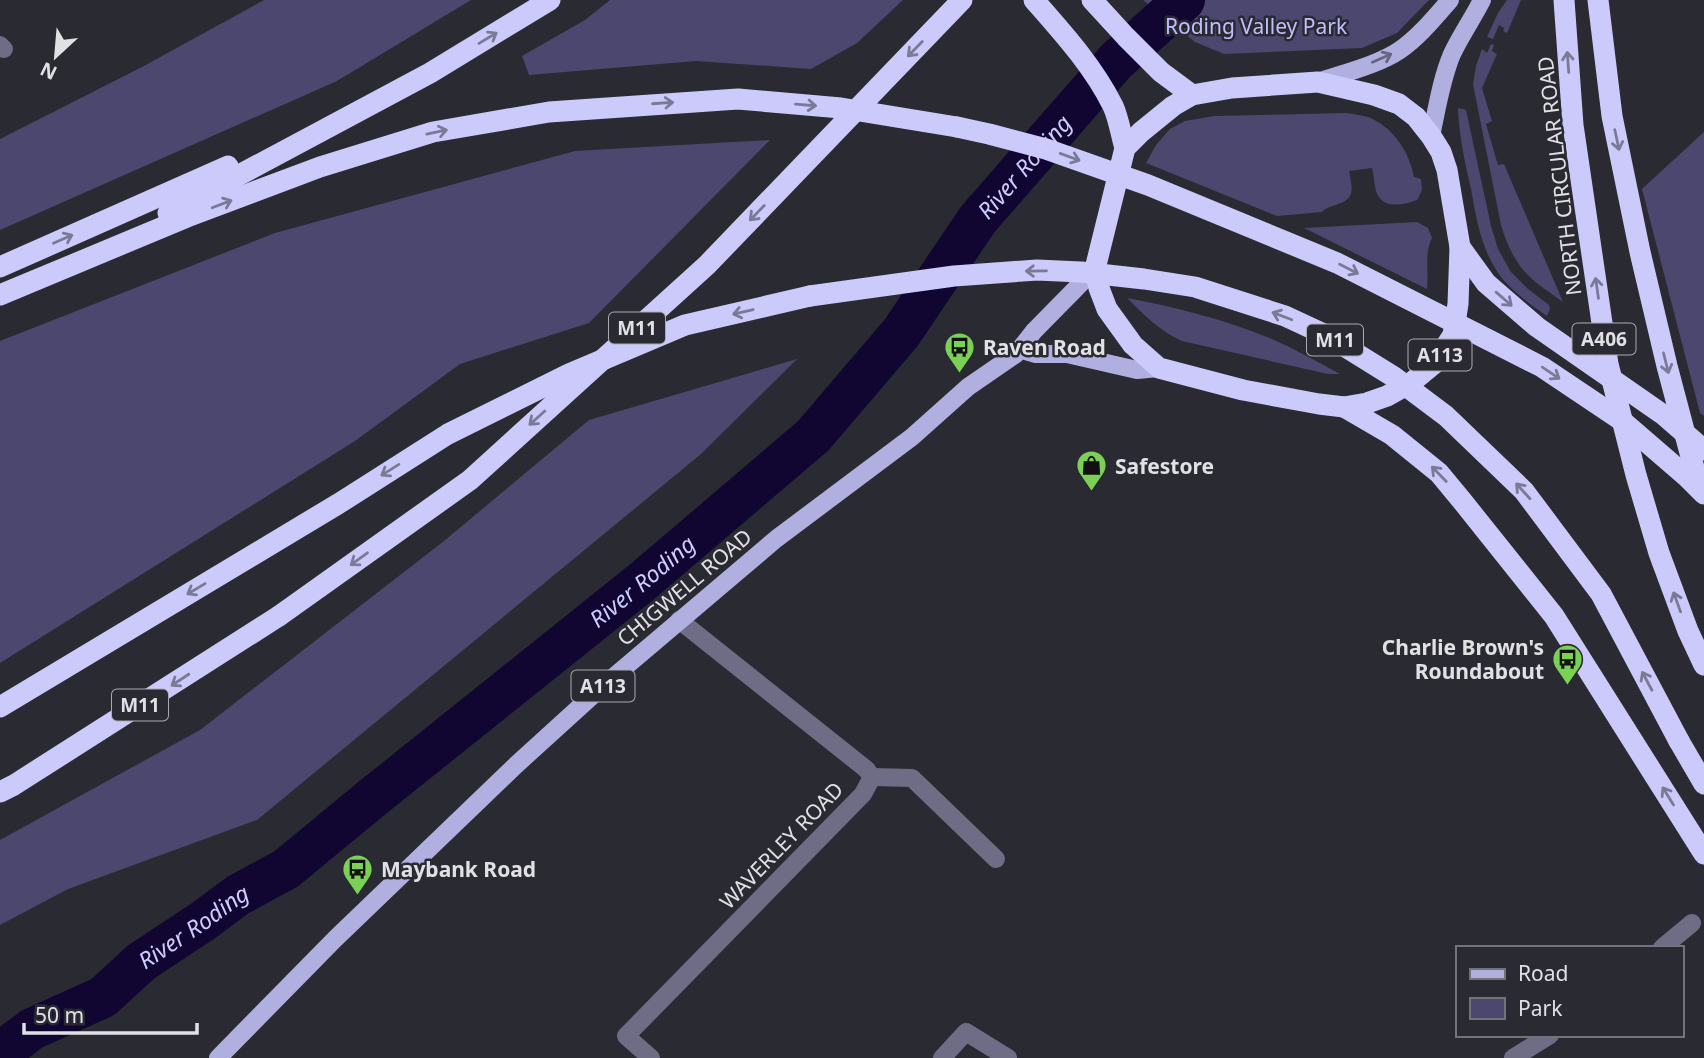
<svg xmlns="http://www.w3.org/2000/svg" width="1704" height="1058" viewBox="0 0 1704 1058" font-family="'Noto Sans',sans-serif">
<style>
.green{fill:#4b476e}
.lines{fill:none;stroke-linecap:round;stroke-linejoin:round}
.river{stroke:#110532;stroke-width:42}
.minor{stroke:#6e6d85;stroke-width:18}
.major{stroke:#b1aee0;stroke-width:18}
.highway{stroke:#cccafa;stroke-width:21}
.highway-bridge{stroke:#cccafa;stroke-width:21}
.oneway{stroke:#7b7a96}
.oneway2{stroke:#676580}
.labels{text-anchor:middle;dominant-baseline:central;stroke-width:5;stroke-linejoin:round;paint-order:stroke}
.shield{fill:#2a2a32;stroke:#aaaaaf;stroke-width:2}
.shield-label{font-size:19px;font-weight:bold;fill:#e1e1e5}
.park-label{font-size:21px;fill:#c2bdff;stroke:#2a2a32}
.street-label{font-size:21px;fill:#e1e1e5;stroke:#2a2a32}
.poi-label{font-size:21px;font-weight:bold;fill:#e1e1e5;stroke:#2a2a32;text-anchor:start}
.water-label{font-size:23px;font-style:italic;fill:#cecbfd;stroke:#2a2a32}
</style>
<rect width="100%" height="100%" fill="#2a2a32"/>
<g class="green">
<polygon points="264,0 471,0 337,81 0,230 0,139 142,67"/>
<polygon points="610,0 903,0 857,43 811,69 696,61 529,75 522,56 585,20"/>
<polygon points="1143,0 1429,0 1397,33 1362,48 1224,54 1195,42"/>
<polygon points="1507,0 1521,0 1507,33 1503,31 1504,28 1499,25 1493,39 1487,37 1498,13"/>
<path d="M1491,44L1494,45L1492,51L1497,54L1482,88L1492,121L1486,124L1498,165L1504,164L1563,302C1551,293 1537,285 1527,274C1514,261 1506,242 1501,225L1473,84L1476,66L1482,49L1487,53Z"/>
<path d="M1458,108L1466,110L1491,226L1498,249L1511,272L1528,289L1549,305L1550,309L1547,316C1528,303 1506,287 1495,268C1480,244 1476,216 1471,189C1465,163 1459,136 1458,108Z"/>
<path d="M1346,113C1353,114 1361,115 1368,117C1393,127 1409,151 1414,177L1421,179L1422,190L1417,200C1403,205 1382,210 1376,191C1374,184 1374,175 1372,168L1349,171C1352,186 1356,199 1338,204C1331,207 1328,206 1322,212L1277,216L1146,163L1156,145L1170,129L1185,121L1215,116Z"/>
<polygon points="1704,132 1704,416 1700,413 1642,189"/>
<polygon points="770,140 589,323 460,364 355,441 0,663 0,341 275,233 575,151"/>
<path d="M1417,222L1428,228L1432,238C1424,253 1429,272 1427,289L1304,228Z"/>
<path d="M1127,298C1175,307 1222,319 1267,337C1293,348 1316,361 1340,374H1328L1182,341C1160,331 1144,315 1127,298Z"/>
<polygon points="797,359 701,454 257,820 68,889 0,925 0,840 200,730 444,541 589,420"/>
</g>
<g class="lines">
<path class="river" id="s1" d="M0,1053L32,1029L103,997L141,962L203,921L238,895L286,869L372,798L643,581L813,436L901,333L978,219L1116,61L1184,0"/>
<g class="minor">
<polyline points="0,45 4,49"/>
<polyline points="872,777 912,778 996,859"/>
<polyline points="1662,948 1692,923"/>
<polyline points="651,1058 626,1036 863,794 872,777 866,769 679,620"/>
<polyline points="942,1058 966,1032 1008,1058"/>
<polyline points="1513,1058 1550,1035"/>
</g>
<g class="major">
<path d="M1318,82C1344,73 1378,65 1400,50C1419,37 1435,17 1450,0"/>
<path d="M1431,136C1437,109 1441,80 1452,54C1461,35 1473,18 1482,0"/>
<polyline points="1019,349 1036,354 1067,354 1137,370 1159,368"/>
<polyline points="218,1058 335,939 516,765 604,685 776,539 912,437 968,387 1016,354 1034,331 1095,269"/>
</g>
<g class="highway">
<path d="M1034,0C1063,33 1093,66 1113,106C1119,119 1121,135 1125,148"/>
<polyline points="1092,0 1126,37 1161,72 1192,95"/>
<polygon points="1318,82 1374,95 1399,104 1416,117 1431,136 1441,152 1447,170 1460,247 1458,304 1453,335 1435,363 1412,382 1387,396 1367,403 1344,407 1319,404 1243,390 1159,368 1133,345 1107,309 1099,288 1095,269 1125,148 1141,132 1173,106 1192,95 1232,88"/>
<polyline points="168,213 430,73 550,0"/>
<polyline points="1460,247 1486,283 1537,327 1665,416 1704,450"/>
<polyline points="0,267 228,166"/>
<polyline points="0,295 187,217 320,167 433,132 549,112 738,99 841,108 957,127"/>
<polyline points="1344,407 1392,435 1439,473 1463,502 1554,616 1704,854"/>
<polyline points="0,707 338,504 448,434 569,374 685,325 810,296"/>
<polyline points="1679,741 1704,784"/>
<polyline points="0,792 14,785 279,616"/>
</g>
<g class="highway-bridge">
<polyline points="1564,0 1573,125 1608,364 1636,475 1659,553 1688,631 1704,665"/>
<polyline points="1598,0 1612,116 1640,252 1667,366 1699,487"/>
<polyline points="957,127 989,134 1046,149 1148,185 1337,263 1542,367 1621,420 1687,477 1704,494"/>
<polyline points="810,296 954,276 1037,270 1081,272 1144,279 1195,287 1285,316 1328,336 1394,377 1446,416 1524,491 1601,594 1679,741"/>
<polyline points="279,616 470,480 707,265 962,0"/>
</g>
</g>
<defs><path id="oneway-shaft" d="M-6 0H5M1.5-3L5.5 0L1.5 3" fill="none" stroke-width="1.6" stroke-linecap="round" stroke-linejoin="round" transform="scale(1.75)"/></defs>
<g class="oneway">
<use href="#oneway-shaft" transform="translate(488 38) rotate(-31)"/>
<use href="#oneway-shaft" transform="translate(915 49) rotate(134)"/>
<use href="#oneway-shaft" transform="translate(1568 62) rotate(-94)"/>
<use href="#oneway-shaft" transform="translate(663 103) rotate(-4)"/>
<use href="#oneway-shaft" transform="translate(806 105) rotate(5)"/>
<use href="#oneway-shaft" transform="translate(437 132) rotate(-12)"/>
<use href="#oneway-shaft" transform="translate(1617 140) rotate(78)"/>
<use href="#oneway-shaft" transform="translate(1070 157) rotate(20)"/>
<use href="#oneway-shaft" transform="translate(222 204) rotate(-21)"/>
<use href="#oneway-shaft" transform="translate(757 213) rotate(134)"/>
<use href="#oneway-shaft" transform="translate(63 239) rotate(-24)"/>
<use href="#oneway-shaft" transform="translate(1349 269) rotate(27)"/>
<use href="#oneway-shaft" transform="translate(1036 271) rotate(179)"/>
<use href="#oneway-shaft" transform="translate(1597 288) rotate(-98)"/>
<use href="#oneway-shaft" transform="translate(1504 299) rotate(41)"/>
<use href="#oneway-shaft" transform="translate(743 312) rotate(167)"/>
<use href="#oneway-shaft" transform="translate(1282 316) rotate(-159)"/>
<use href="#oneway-shaft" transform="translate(1666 363) rotate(76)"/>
<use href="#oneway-shaft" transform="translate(1551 373) rotate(34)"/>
<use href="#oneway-shaft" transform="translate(537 418) rotate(138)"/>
<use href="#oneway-shaft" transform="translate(390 470) rotate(148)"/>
<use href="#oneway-shaft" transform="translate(1439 474) rotate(-134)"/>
<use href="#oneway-shaft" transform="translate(1523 491) rotate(-132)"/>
<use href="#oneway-shaft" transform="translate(359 559) rotate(144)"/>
<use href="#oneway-shaft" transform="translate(196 589) rotate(149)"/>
<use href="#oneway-shaft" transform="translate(1677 602) rotate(-110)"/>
<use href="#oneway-shaft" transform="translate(180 680) rotate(147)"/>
<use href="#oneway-shaft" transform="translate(1647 681) rotate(-118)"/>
<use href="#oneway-shaft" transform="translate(1668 796) rotate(-122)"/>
</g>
<use class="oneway2" href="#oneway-shaft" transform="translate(1382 58) rotate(-24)"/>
<defs>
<symbol id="bus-pin" viewBox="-11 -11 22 30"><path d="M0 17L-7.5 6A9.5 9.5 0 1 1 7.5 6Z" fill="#7bd155" stroke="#2a2a32"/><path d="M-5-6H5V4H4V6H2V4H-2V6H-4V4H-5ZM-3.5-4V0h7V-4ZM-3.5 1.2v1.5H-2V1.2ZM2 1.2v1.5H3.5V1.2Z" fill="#111"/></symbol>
<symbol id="shop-pin" viewBox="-11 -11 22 30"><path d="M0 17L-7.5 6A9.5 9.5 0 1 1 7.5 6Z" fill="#7bd155" stroke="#2a2a32"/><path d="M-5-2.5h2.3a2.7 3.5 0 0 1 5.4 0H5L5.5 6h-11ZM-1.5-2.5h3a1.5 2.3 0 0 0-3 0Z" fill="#111"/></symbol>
</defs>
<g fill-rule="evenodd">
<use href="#bus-pin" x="942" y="330" width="35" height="47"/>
<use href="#shop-pin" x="1074" y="448" width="35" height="47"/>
<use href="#bus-pin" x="1550" y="642" width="35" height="47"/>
<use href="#bus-pin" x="340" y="852" width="35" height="47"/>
</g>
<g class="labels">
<g class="shield">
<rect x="609" y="312.5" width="56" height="31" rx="5"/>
<rect x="1572.5" y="323.5" width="63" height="31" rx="5"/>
<rect x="1307" y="324.5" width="56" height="31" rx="5"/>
<rect x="1408.5" y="339.5" width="63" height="31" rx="5"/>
<rect x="571.5" y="670.5" width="63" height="31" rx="5"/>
<rect x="112" y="689.5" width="56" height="31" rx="5"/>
</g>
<g class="shield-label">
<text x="637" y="328">M11</text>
<text x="1604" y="339">A406</text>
<text x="1335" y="340">M11</text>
<text x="1440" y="355">A113</text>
<text x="603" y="686">A113</text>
<text x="140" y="705">M11</text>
</g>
<g class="park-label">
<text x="1256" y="26">Roding Valley Park</text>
</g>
<g class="street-label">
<text transform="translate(1559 176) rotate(-97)">NORTH CIRCULAR ROAD</text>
<text transform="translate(684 587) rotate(-40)">CHIGWELL ROAD</text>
<text transform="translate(781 845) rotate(-46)">WAVERLEY ROAD</text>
</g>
<g class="poi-label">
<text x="983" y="347">Raven Road</text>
<text x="1115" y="466">Safestore</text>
<text x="1544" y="647" text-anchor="end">Charlie Brown's<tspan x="1544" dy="24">Roundabout</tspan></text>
<text x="381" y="869">Maybank Road</text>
</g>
<g class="water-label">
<text stroke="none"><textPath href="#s1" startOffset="1367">River Roding</textPath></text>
<text stroke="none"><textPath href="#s1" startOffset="800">River Roding</textPath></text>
<text stroke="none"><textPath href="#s1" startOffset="233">River Roding</textPath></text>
</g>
</g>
<rect x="1456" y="946" width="228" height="91" fill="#2a2a32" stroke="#73737a" stroke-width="2"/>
<rect x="1470" y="969" width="35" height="10" fill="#b1aee0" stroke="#73737a" stroke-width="2"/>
<text x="1518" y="981" font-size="21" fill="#e1e1e5">Road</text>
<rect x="1470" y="998" width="35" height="21" fill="#4b476e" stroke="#73737a" stroke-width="2"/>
<text x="1518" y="1016" font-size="21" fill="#e1e1e5">Park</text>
<g transform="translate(56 56) rotate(206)" stroke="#2a2a32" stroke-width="5" paint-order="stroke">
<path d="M0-5L12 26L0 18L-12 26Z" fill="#e1e1e5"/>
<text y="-10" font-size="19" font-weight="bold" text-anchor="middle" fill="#e1e1e5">N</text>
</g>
<path d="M24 1023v10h173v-10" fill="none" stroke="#e1e1e5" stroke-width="3.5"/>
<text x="35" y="1023" font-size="21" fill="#e1e1e5" stroke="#2a2a32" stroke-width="5" paint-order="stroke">50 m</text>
</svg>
